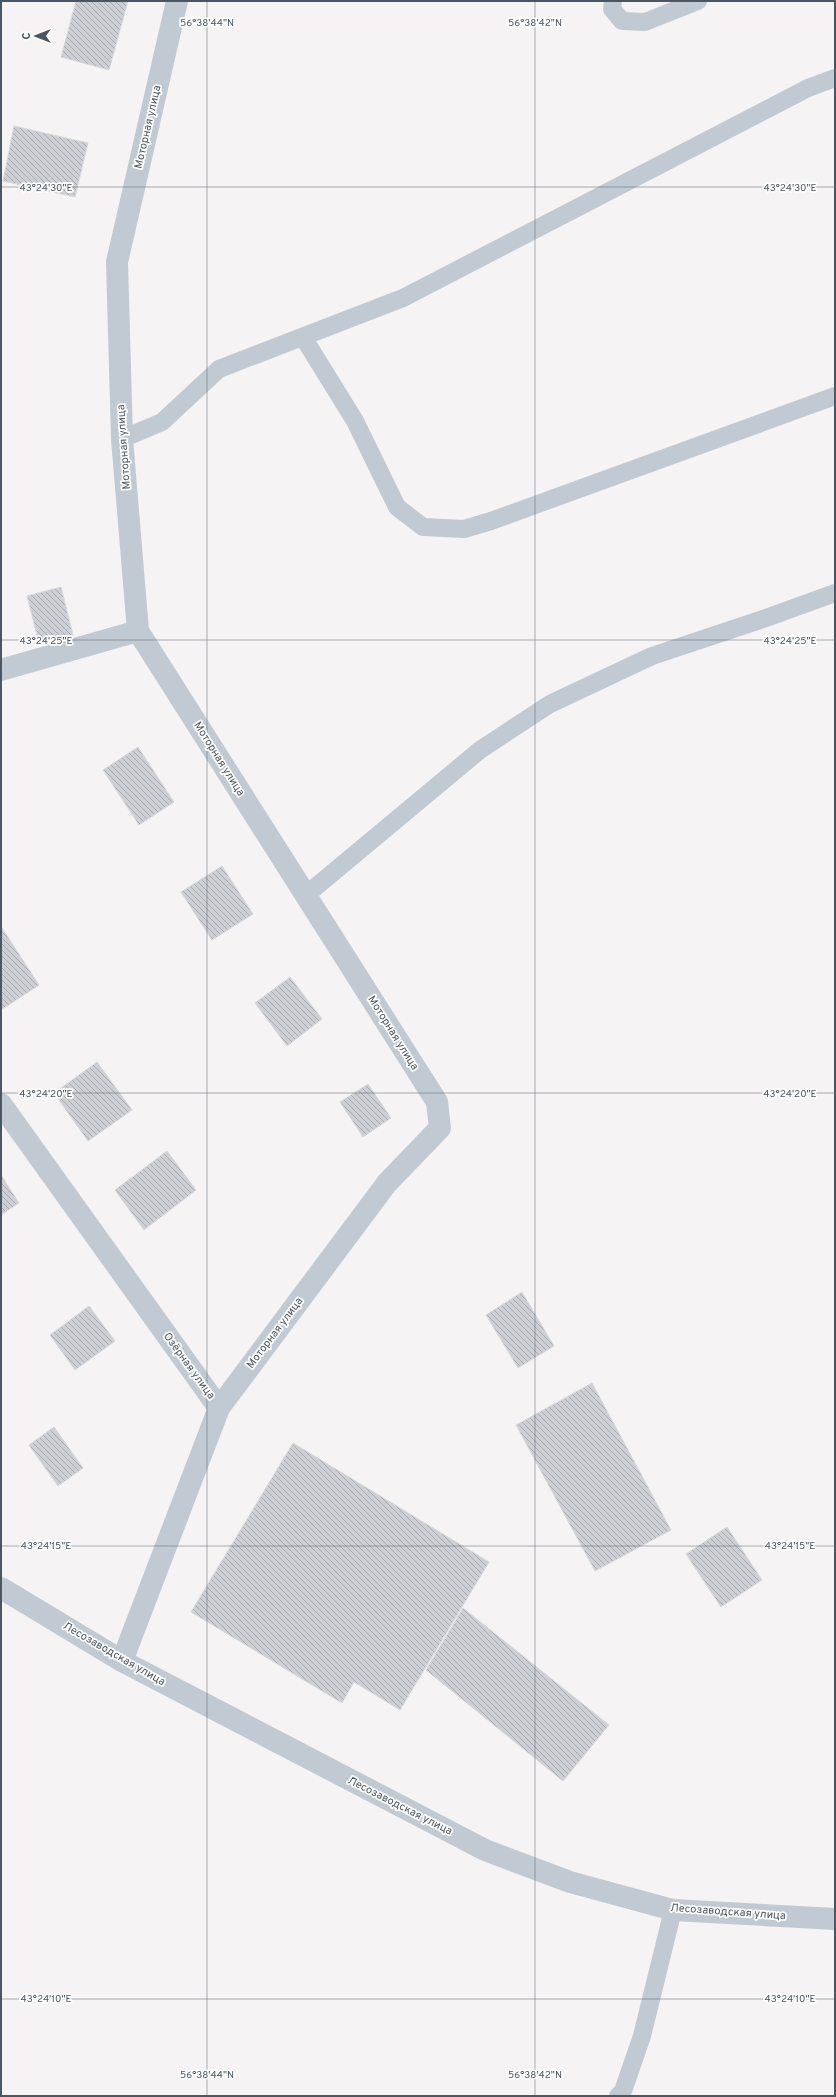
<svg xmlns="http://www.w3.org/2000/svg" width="836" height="2097" viewBox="0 0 836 2097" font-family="Overpass,sans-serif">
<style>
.building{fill:url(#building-back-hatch);stroke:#d7d9de}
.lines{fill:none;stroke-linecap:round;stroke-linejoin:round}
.service{stroke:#c1cad2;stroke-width:18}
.minor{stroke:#c1cad2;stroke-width:22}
.ticks{fill:none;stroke:#4a5661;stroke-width:1;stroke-opacity:0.45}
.labels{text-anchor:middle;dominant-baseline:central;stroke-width:3.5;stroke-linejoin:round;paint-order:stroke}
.street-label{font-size:11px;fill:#4a5661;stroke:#fff}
.ticks-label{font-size:10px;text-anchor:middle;fill:#4a5661;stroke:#fff;stroke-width:3.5;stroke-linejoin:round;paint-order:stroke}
</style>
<defs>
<pattern id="building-back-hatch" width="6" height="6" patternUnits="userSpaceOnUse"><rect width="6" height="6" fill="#cdcfd5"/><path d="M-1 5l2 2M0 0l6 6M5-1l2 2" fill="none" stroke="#a8abb0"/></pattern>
</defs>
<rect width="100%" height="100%" fill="#f5f3f3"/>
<g class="building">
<polygon points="76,1 128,1 109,70 61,57"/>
<polygon points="14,126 88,143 75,197 3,181"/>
<polygon points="61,587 73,635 39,643 27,596"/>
<polygon points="138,747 174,802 139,825 103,770"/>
<polygon points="222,866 253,914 212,940 181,892"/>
<polygon points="2,928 39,985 1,1010 1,929"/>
<polygon points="290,977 322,1019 287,1046 255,1003"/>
<polygon points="97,1062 132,1110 88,1141 54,1093"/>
<polygon points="368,1084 391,1118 363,1137 340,1102"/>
<polygon points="167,1151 196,1190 144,1230 115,1190"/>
<polygon points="1,1175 19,1203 1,1215"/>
<polygon points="522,1292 554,1346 518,1368 486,1315"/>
<polygon points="89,1306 115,1341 75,1370 50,1335"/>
<polygon points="592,1383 671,1530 595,1571 516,1425"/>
<polygon points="54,1427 83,1468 58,1486 29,1445"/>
<polygon points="293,1443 489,1562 400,1710 354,1682 342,1703 191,1612"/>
<polygon points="727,1527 762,1580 721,1607 686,1554"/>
<polygon points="463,1608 609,1725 563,1781 426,1670"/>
</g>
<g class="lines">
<g class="service">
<polyline points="613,1 612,9 622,21 645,22 698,1"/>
<polyline points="303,337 355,421 397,507 423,527 464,529 491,521 835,396"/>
<polyline points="122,439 162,422 219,369 403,298 808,88 835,78"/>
<polyline points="306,895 480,750 550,704 652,656 766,618 835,593"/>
<polyline points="618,2096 623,2091 642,2036 673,1910"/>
</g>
<g class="minor">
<polyline points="177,1 117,262 122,439 138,631 437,1102 440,1128 387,1183 219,1408"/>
<polyline points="1,670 138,631"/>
<polyline points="1,1104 219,1408 122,1661"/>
<polyline points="1,1588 122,1661 485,1850 570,1882 673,1910 835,1919"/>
</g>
</g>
<path class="ticks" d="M207,1V2096M535,1V2096M1,187H835M1,640H835M1,1093H835M1,1546H835M1,1999H835"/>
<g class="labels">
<g class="street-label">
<text transform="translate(148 127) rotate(-77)">Моторная улица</text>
<text transform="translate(124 447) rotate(-94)">Моторная улица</text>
<text transform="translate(219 759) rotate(58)">Моторная улица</text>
<text transform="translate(393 1033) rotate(58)">Моторная улица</text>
<text transform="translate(275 1333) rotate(-53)">Моторная улица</text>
<text transform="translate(189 1366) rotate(54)">Озёрная улица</text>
<text transform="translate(114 1654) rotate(30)">Лесозаводская улица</text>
<text transform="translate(400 1806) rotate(27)">Лесозаводская улица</text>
<text transform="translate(728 1912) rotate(4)">Лесозаводская улица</text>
</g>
</g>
<g class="ticks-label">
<text x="207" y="26">56°38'44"N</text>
<text x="535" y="26">56°38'42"N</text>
<text x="790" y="191">43°24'30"E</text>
<text x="46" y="191">43°24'30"E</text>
<text x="790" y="644">43°24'25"E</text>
<text x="46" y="644">43°24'25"E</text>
<text x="46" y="1097">43°24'20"E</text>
<text x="790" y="1097">43°24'20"E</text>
<text x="46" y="1549">43°24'15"E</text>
<text x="790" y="1549">43°24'15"E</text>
<text x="46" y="2002">43°24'10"E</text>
<text x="790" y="2002">43°24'10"E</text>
<text x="207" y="2078">56°38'44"N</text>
<text x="535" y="2078">56°38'42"N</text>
</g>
<rect width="836" height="2097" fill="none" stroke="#4a5661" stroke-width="4"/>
<g transform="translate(36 36) rotate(270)" stroke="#ffffff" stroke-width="3" paint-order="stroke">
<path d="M0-3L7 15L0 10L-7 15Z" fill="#4a5661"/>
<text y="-6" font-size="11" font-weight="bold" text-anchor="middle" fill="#4a5661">С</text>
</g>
</svg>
